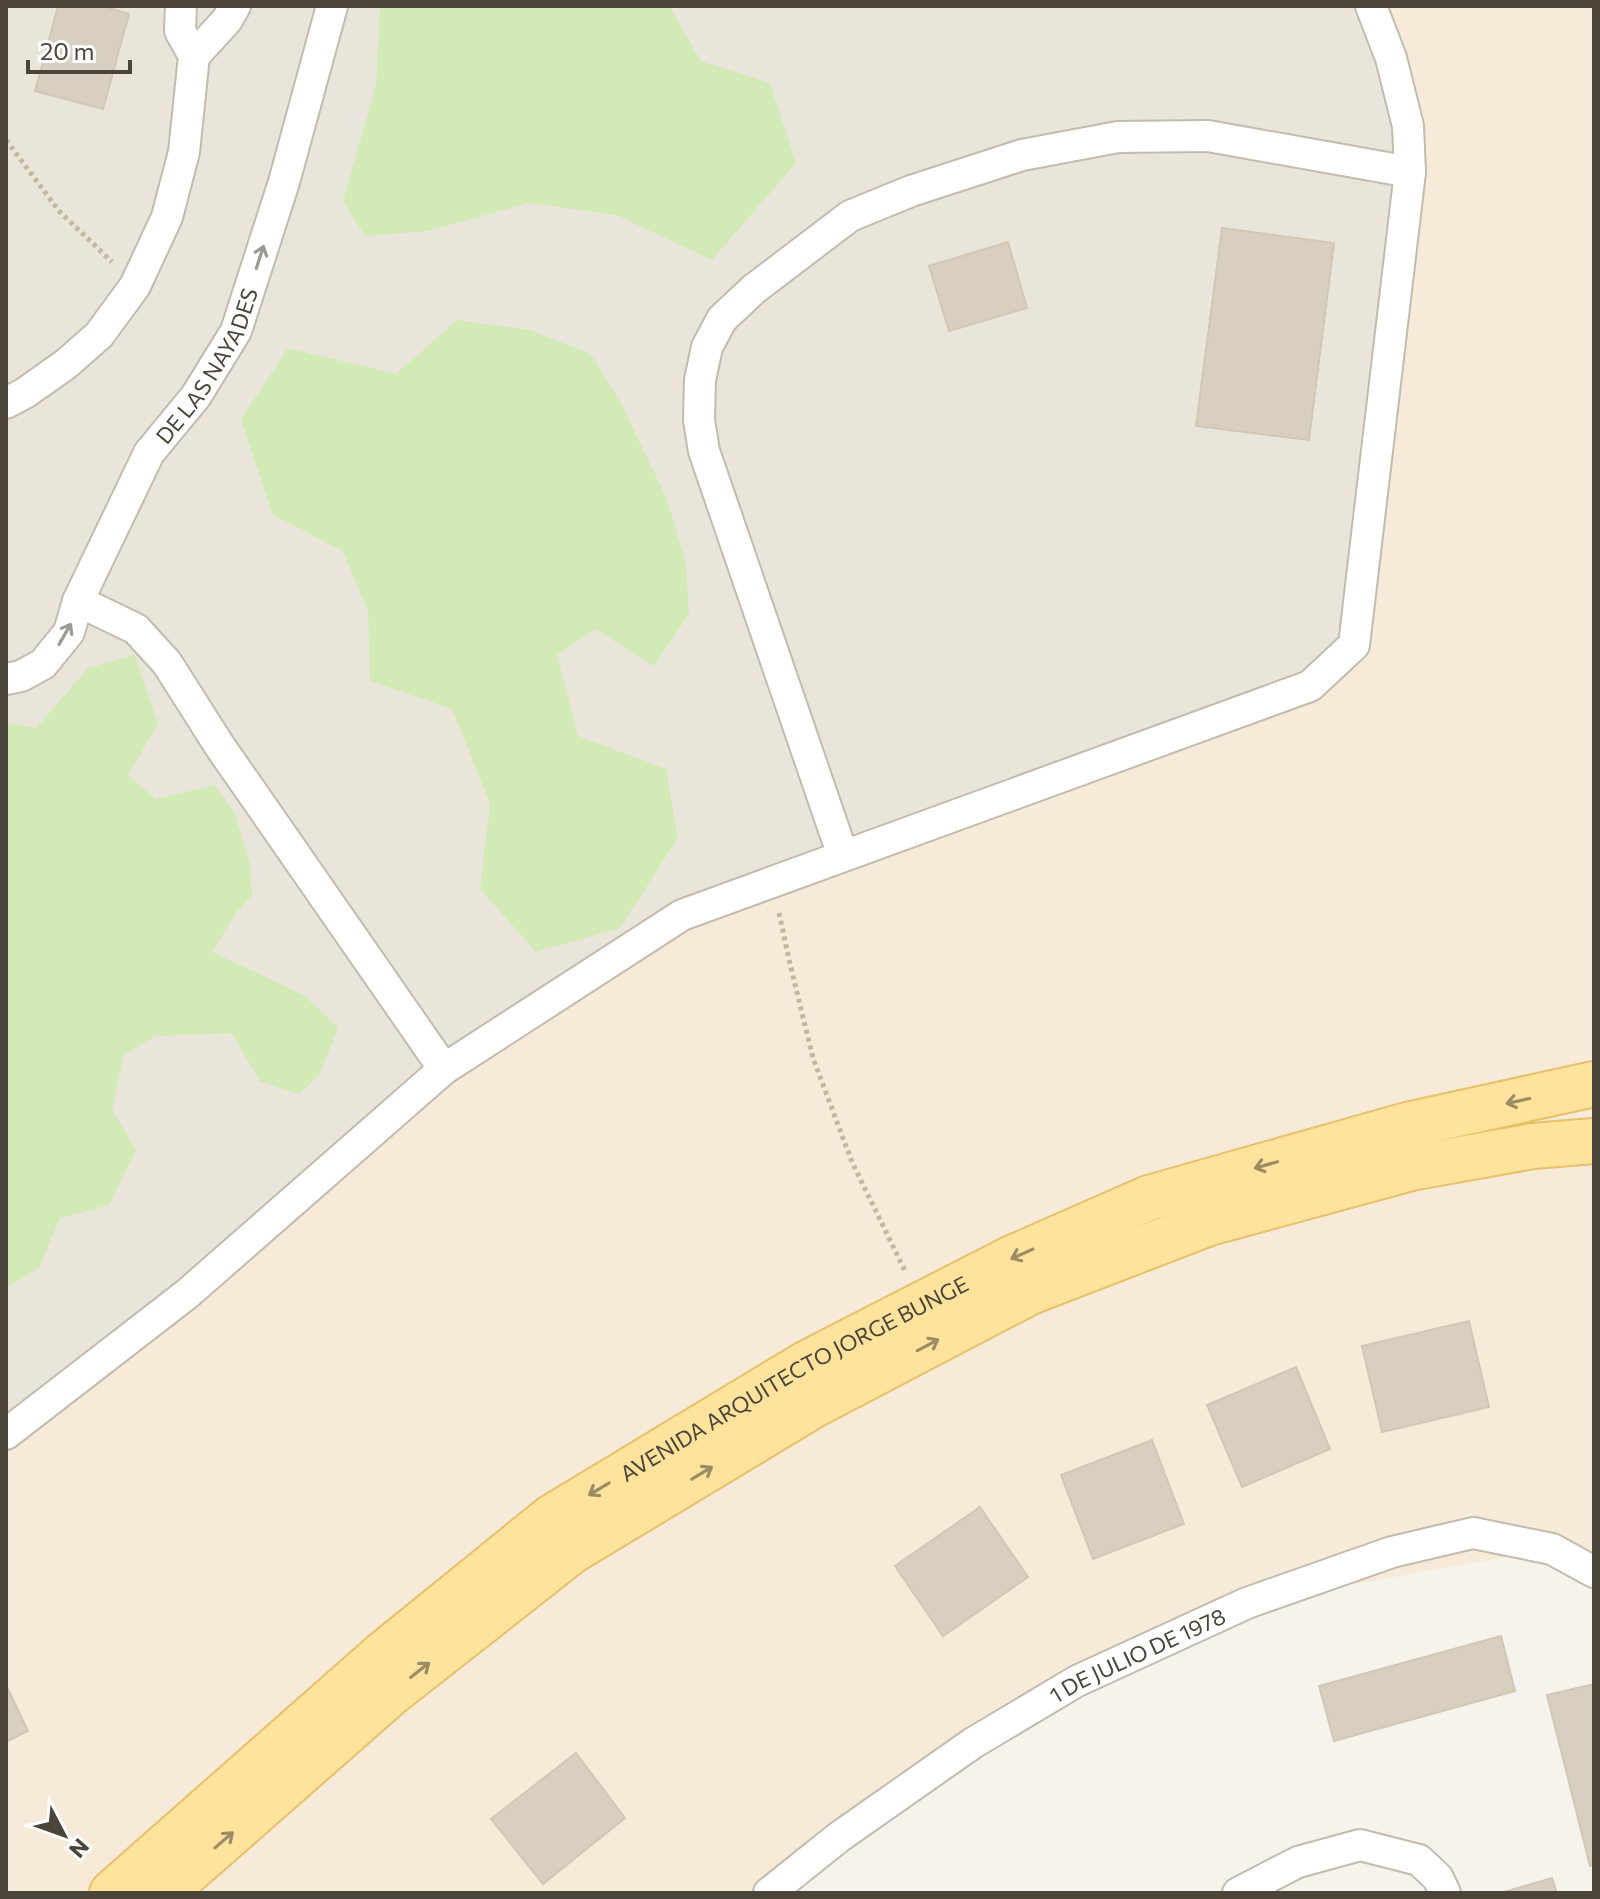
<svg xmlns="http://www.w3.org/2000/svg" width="1600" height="1899" viewBox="0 0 1600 1899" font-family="Commissioner,sans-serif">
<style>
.residential{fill:#eae5da}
.commercial{fill:#f7ead8}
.green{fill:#d2eab5}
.building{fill:#d8cfc1;stroke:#d3c7b4;stroke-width:2}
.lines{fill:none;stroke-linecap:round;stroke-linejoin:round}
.street-casing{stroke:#c2bbae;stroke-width:34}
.primary-casing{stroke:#e6c16a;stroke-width:48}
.path{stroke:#c4b79f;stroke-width:5;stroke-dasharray:4 4;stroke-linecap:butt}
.street{stroke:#fff;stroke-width:30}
.primary{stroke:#ffe39c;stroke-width:44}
.oneway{stroke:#9c9892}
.oneway2{stroke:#9c8c66}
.labels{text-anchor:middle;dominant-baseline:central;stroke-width:6;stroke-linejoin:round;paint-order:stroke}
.street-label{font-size:22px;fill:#4b4439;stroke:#fff}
</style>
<rect width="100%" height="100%" fill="#f6f3ec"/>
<polygon class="residential" points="6,6 1371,6 1408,126 1354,645 6,1434"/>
<polygon class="commercial" points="1371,6 1594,6 1594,1572 1552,1549 1247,1603 1077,1681 771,1893 6,1893 6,1434 444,1069 682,915 1310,686 1354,645 1410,172"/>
<g class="green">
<polygon points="380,6 669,6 701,61 770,83 796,163 712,260 616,215 529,203 428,231 365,236 343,201 376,85"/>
<polygon points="457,320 530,330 591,354 623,407 666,497 686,563 689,614 654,666 595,629 557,655 578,736 666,769 678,838 620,928 536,952 480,889 490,804 452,709 370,681 368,611 343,551 273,515 241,419 288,348 396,374"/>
<polygon points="135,655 158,724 128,775 156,799 214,785 235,813 250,865 252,896 236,913 212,952 304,995 338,1028 320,1073 300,1094 260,1082 232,1033 155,1036 123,1056 112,1110 136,1150 109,1205 60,1218 39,1268 6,1288 6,722 36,728 88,668"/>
</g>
<g class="building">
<polygon points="58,6 103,6 129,14 103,109 35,91"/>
<polygon points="1222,228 1334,243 1309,440 1196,426"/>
<polygon points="1008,242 1027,308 949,331 929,266"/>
<polygon points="1469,1321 1489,1407 1382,1432 1362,1346"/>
<polygon points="1296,1367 1330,1449 1242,1487 1207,1405"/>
<polygon points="1152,1440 1184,1524 1093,1559 1061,1475"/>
<polygon points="980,1507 1028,1577 943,1636 895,1566"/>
<polygon points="1501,1636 1515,1691 1334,1741 1319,1686"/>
<polygon points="1594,1684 1594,1865 1590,1866 1547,1695"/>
<polygon points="6,1685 28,1731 6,1742"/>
<polygon points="576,1753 625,1818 543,1884 491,1819"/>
<polygon points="1552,1878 1557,1893 1501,1893"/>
</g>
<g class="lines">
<defs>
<g id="street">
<polyline points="194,56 227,20 235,6"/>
<polyline points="6,403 25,393 66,364 99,335 135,286 167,217 184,152 194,56 180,31 181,6"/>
<polyline points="78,601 136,629 167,663 219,745 444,1069"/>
<path id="s1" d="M6,679L21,676L43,664L69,632L78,601L149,453L196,396L236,331L284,182L332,6"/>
<polyline points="843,856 704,451 699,420 700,380 707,347 722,319 754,289 850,216 911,191 1022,155 1118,137 1208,136 1410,172"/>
<polyline points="6,1434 187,1294 444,1069 682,915 1310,686 1354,645 1410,172 1408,126 1391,58 1371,6"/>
<path id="s2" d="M769,1893L839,1837L973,1743L1077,1681L1247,1603L1392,1552L1473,1533L1552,1549L1594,1572"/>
<polyline points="1238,1893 1298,1862 1360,1845 1419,1860 1438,1878 1445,1893"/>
</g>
<g id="primary">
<path id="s3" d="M112,1893L383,1654L552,1517L807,1363L1010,1259L1149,1198L1407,1125L1594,1084"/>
<polyline points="167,1893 184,1875 390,1694 572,1551 814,1405 1030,1292 1209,1223 1411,1168 1533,1146 1594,1141"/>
</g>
</defs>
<use href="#street" class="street-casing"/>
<use href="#primary" class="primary-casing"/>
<g class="path">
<polyline points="6,140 59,211 112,262"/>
<polyline points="779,913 790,964 813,1058 852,1162 905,1271"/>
</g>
<use href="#street" class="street"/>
<use href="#primary" class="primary"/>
</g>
<defs><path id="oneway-shaft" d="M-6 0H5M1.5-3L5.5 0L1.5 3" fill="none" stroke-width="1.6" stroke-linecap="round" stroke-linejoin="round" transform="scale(2)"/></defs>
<g class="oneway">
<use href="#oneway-shaft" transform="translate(260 257) rotate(-72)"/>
<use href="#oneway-shaft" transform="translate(65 634) rotate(-60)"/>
</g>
<g class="oneway2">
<use href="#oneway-shaft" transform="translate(1518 1101) rotate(168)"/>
<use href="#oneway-shaft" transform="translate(1266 1165) rotate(164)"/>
<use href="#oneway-shaft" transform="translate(1022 1254) rotate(156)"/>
<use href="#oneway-shaft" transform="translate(928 1345) rotate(-28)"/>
<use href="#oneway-shaft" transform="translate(702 1473) rotate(-31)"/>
<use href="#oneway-shaft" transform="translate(599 1489) rotate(149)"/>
<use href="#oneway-shaft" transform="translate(420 1670) rotate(-38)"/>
<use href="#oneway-shaft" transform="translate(224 1840) rotate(-41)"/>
</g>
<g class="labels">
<g class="street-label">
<text stroke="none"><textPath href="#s1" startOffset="384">DE LAS NAYADES</textPath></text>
<text stroke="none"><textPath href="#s3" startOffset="858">AVENIDA ARQUITECTO JORGE BUNGE</textPath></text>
<text stroke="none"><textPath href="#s2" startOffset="440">1 DE JULIO DE 1978</textPath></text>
</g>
</g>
<rect width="1600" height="1899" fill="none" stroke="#4b4439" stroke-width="16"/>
<g transform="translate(64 1835) rotate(131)" stroke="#ffffff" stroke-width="6" paint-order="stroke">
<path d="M0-6L14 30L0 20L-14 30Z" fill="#4b4439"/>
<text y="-12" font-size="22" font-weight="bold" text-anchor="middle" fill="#4b4439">N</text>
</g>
<path d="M28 60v12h102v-12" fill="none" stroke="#4b4439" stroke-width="4"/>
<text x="40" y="60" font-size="24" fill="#4b4439" stroke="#ffffff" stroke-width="6" paint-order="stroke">20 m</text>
</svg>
